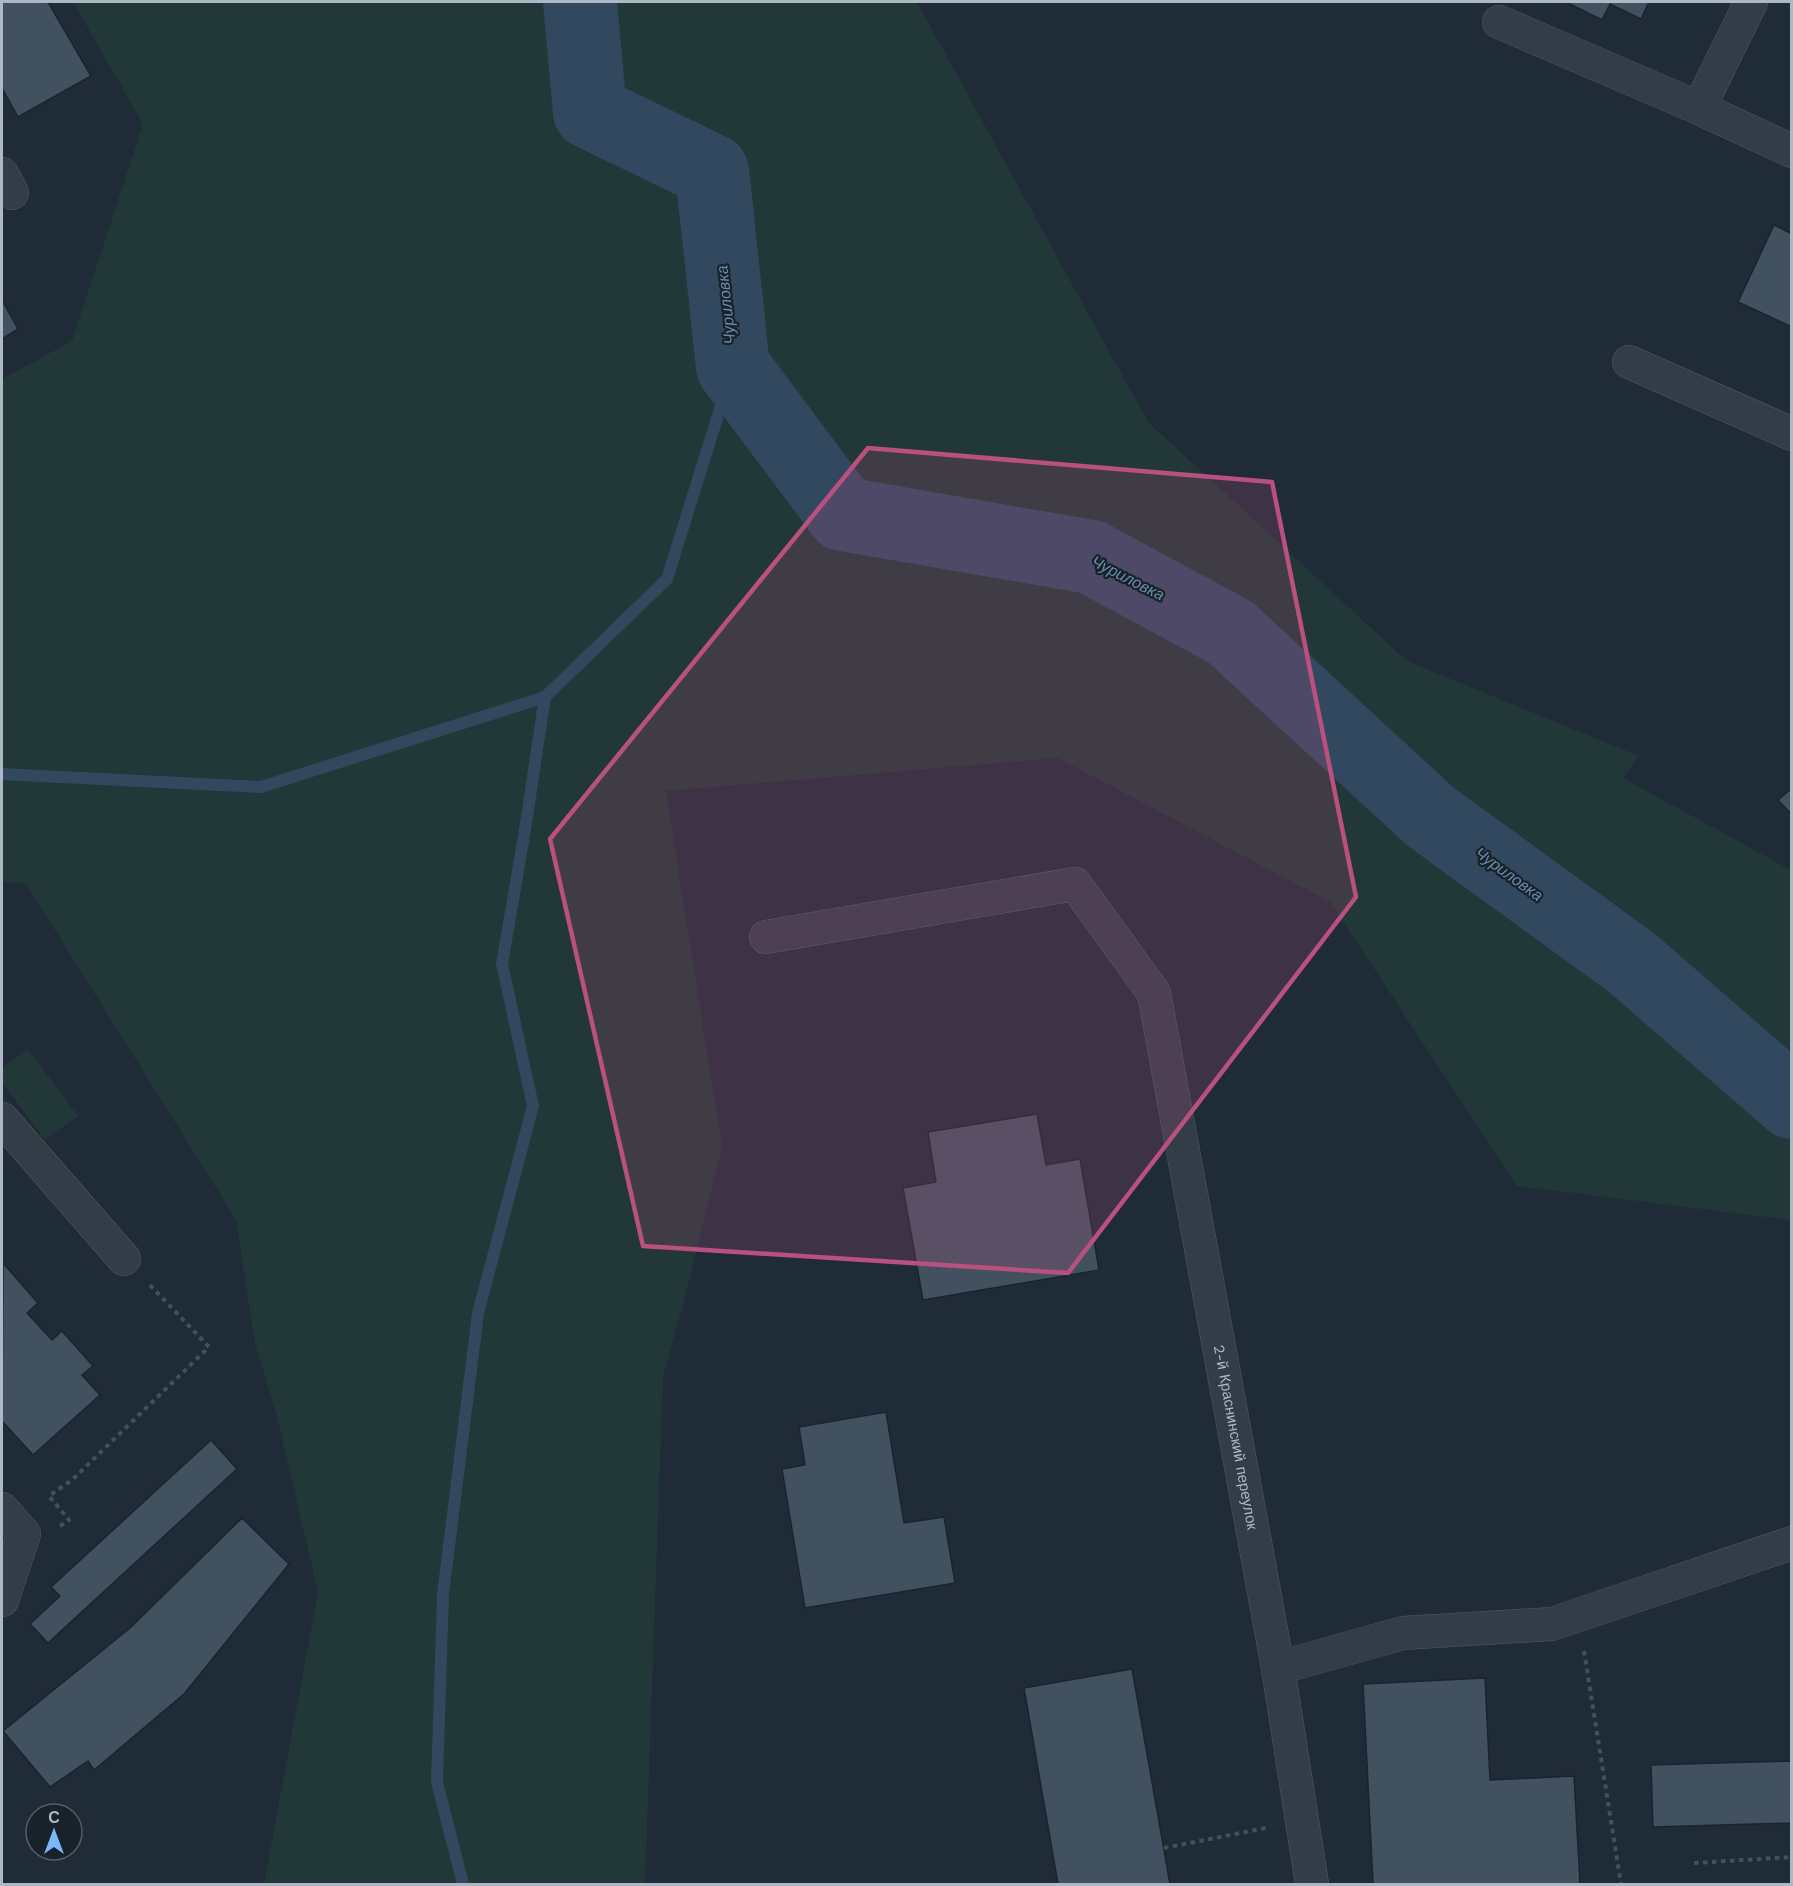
<svg xmlns="http://www.w3.org/2000/svg" width="1793" height="1886" viewBox="0 0 1793 1886" font-family="'Work Sans',sans-serif">
<style>
.green{fill:#213738}
.lines{fill:none;stroke-linecap:round;stroke-linejoin:round}
.stream{stroke:#32485f;stroke-width:12}
.river{stroke:#32485f;stroke-width:74}
.building{fill:#42515f;stroke:#1a242e;stroke-width:1.5}
.minor-casing{stroke:#505b65;stroke-width:34}
.path{stroke:#3e5455;stroke-width:4;stroke-dasharray:4.5 4.5;stroke-linecap:butt}
.minor{stroke:#323d47;stroke-width:33}
.marked{fill:#ba5080;fill-opacity:0.2;stroke:#ba5080;stroke-width:4.5;stroke-linejoin:round}
.labels{text-anchor:middle;dominant-baseline:central;stroke-width:4.5;stroke-linejoin:round;paint-order:stroke}
.street-label{font-size:15px;fill:#acb8c4;stroke:#18222b}
.water-label{font-size:16px;font-style:italic;fill:#6c8baa;stroke:#18222b}
</style>
<rect width="100%" height="100%" fill="#1f2b37"/>
<g class="green">
<polygon points="73,2 917,2 1148,422 1407,661 1639,756 1623,778 1791,870 1791,1220 1517,1186 1330,902 1058,758 666,791 722,1146 686,1293 663,1377 645,1884 264,1884 318,1592 277,1417 255,1344 236,1220 26,884 2,881 2,379 72,341 143,124"/>
<polygon points="28,1049 78,1116 45,1140 2,1082 2,1068"/>
</g>
<g class="lines">
<g class="stream">
<polyline points="2,774 261,787 545,697 667,579 733,367"/>
<polyline points="463,1884 437,1782 443,1594 478,1313 533,1106 502,964 525,830 545,697"/>
</g>
<polyline class="river" points="580,2 590,112 712,171 733,367 843,514 1091,557 1230,632 1431,817 1632,963 1792,1102"/>
</g>
<g class="building">
<polygon points="2,2 48,2 91,76 18,117 2,88"/>
<polygon points="1566,2 1649,2 1641,19 1610,4 1602,20"/>
<polygon points="1774,225 1792,234 1792,327 1738,302"/>
<polygon points="2,300 18,329 2,339"/>
<polygon points="1792,788 1792,815 1778,800"/>
<polygon points="1037,1114 1046,1165 1080,1159 1099,1270 923,1300 903,1188 936,1182 928,1132"/>
<polygon points="3,1263 38,1303 27,1313 52,1340 62,1331 93,1366 82,1375 100,1395 33,1455 3,1422 2,1423"/>
<polygon points="886,1412 904,1523 944,1517 955,1583 805,1608 782,1469 805,1465 799,1427"/>
<polygon points="211,1440 237,1469 48,1643 30,1624 60,1596 51,1587"/>
<polygon points="242,1518 289,1564 184,1694 94,1770 88,1761 50,1787 3,1731 130,1628"/>
<polygon points="1132,1669 1170,1884 1058,1884 1024,1688"/>
<polygon points="1485,1678 1490,1780 1574,1776 1580,1884 1373,1884 1363,1684"/>
<polygon points="1792,1761 1792,1823 1653,1827 1651,1765"/>
</g>
<g class="lines">
<defs>
<g id="minor">
<polyline points="1499,22 1699,108 1751,2"/>
<polyline points="1699,108 1792,151"/>
<polyline points="2,174 12,193"/>
<polyline points="1629,362 1792,434"/>
<path id="s1" d="M766,937L1075,884L1154,993L1278,1668L1312,1884"/>
<polyline points="2,1119 124,1259"/>
<polyline points="2,1509 24,1534 2,1600"/>
<polyline points="1278,1668 1403,1633 1552,1624 1792,1543"/>
</g>
</defs>
<use href="#minor" class="minor-casing"/>
<g class="path">
<polyline points="60,1526 69,1520 49,1496 73,1479 209,1347 150,1285"/>
<polyline points="1584,1651 1621,1884"/>
<polyline points="1164,1848 1266,1828"/>
<polyline points="1694,1863 1792,1857"/>
</g>
<use href="#minor" class="minor"/>
</g>
<path class="marked" d="M868,448L1272,482L1356,897L1068,1273L643,1246L550,839Z"/>
<g class="labels">
<g class="street-label">
<text stroke="none"><textPath href="#s1" startOffset="900">2-й Краснинский переулок</textPath></text>
</g>
<g class="water-label">
<text transform="translate(726 305) rotate(-96)">Чуриловка</text>
<text transform="translate(1128 578) rotate(27)">Чуриловка</text>
<text transform="translate(1509 874) rotate(36)">Чуриловка</text>
</g>
</g>
<rect width="1793" height="1886" fill="none" stroke="#acb8c4" stroke-width="6"/>
<g transform="translate(54 1832)"><circle r="28" fill="#18222b" stroke="#535e68" stroke-width="1.5"/>
<path d="M0-4.5L10 22L0 15L-10 22Z" fill="#7cb7fa"/>
<text y="-9" font-size="16" font-weight="bold" text-anchor="middle" fill="#acb8c4">С</text>
</g>
</svg>
